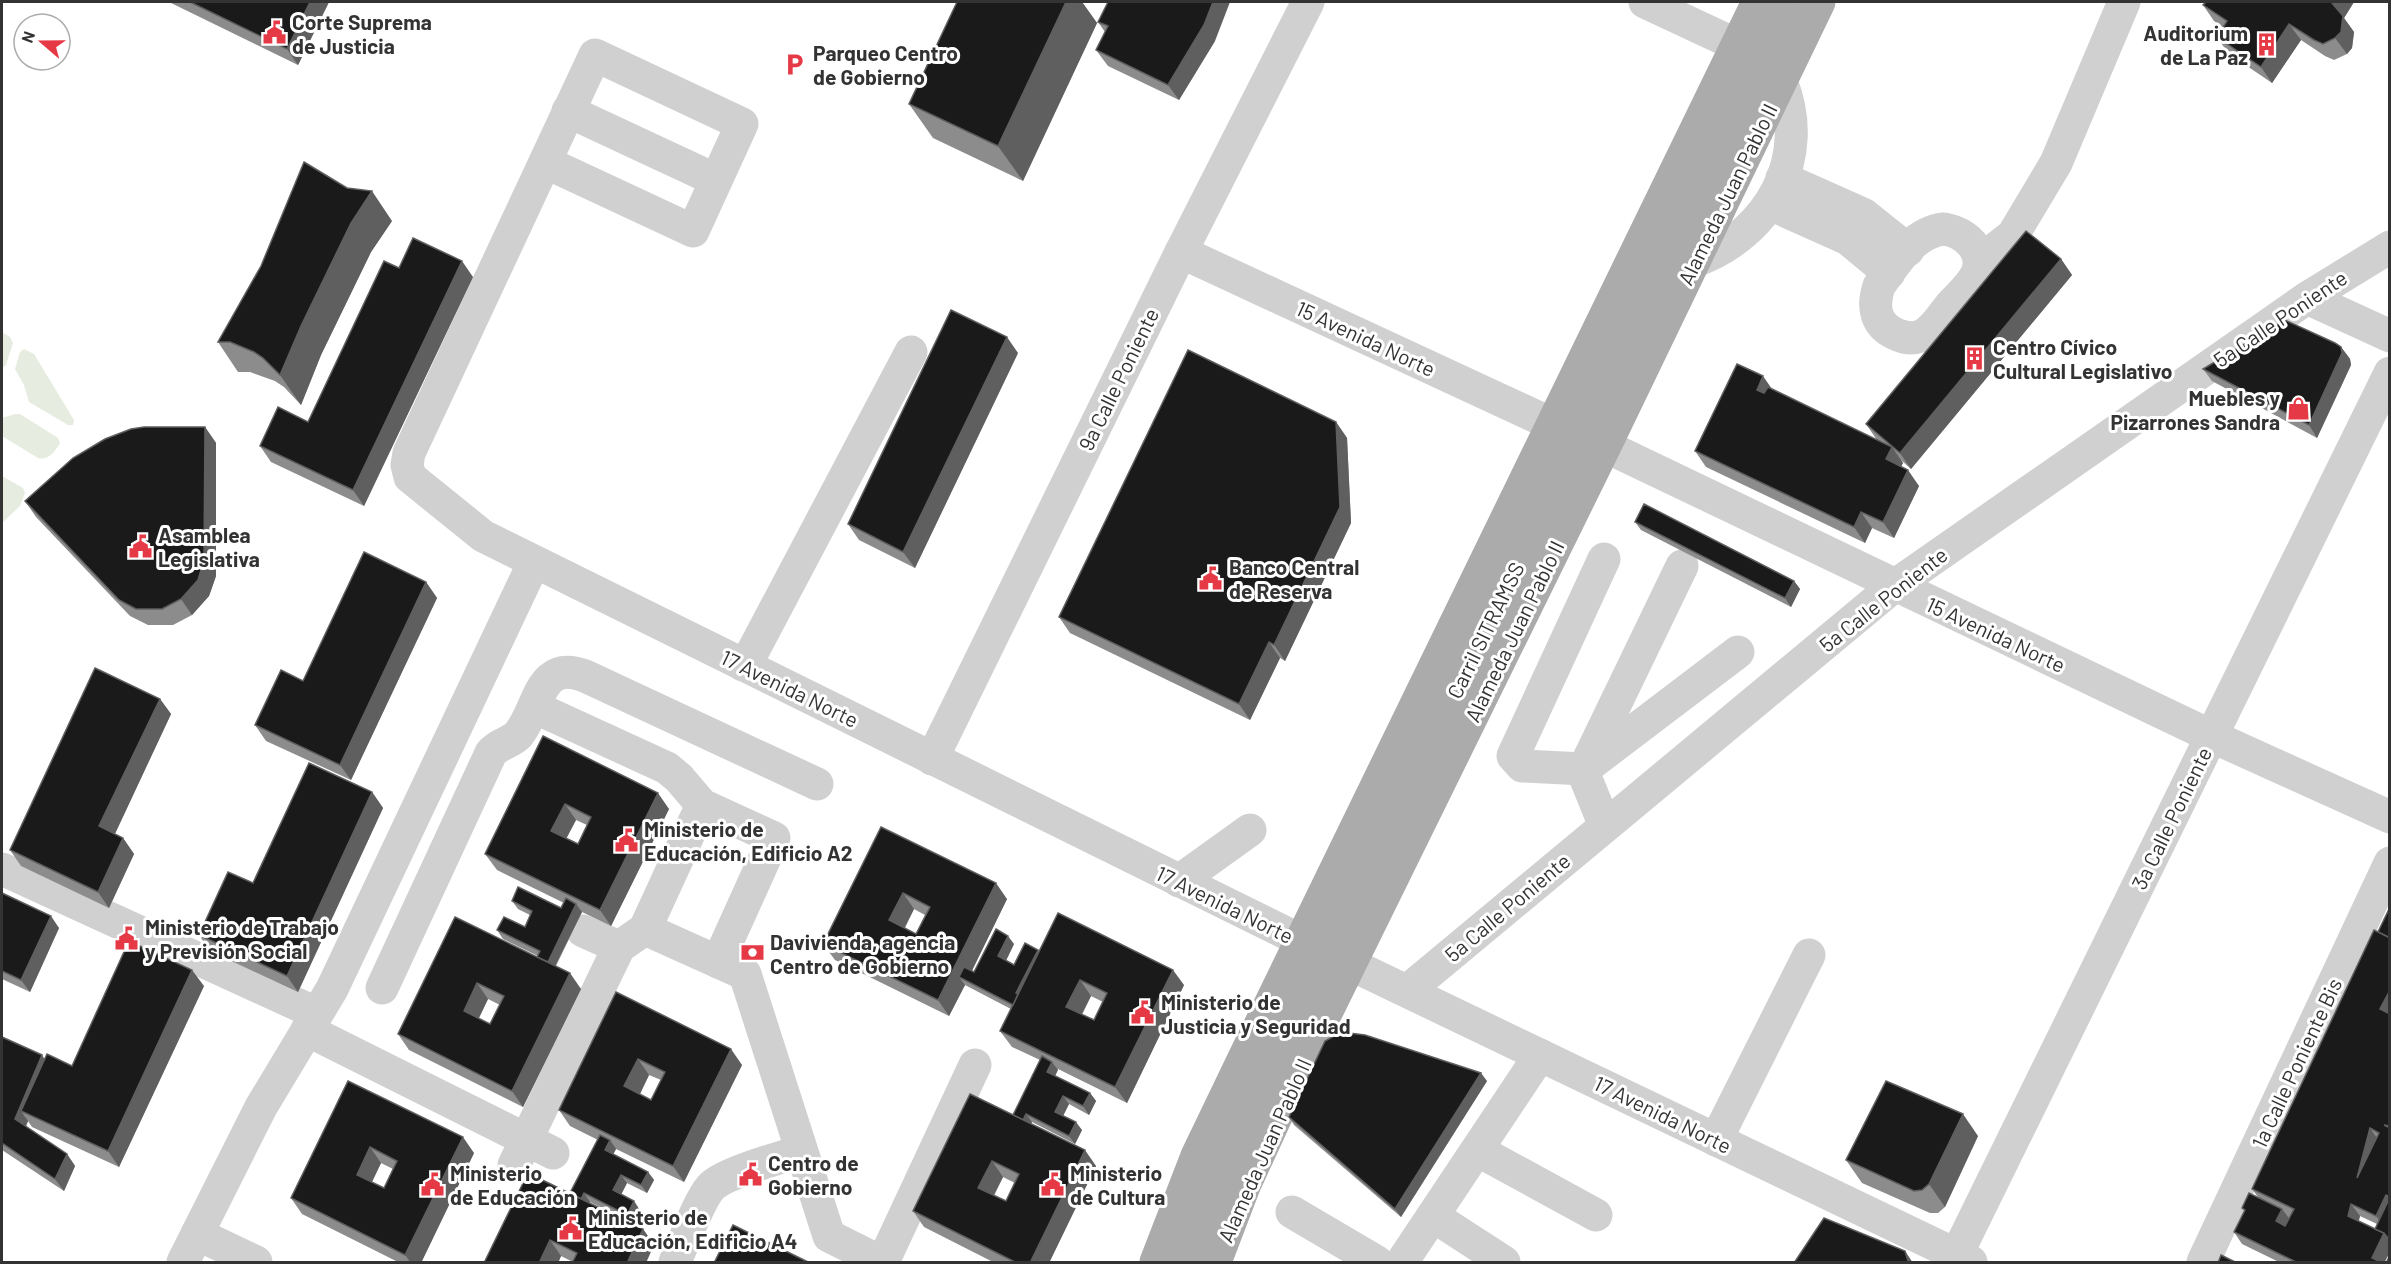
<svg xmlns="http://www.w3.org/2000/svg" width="2391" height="1264" viewBox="0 0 2391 1264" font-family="Barlow,sans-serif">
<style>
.green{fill:#e6ecdf}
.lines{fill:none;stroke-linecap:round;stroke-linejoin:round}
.minor{stroke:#d0d0d0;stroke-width:33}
.major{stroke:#ababab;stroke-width:33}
.wall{fill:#8c8c8c;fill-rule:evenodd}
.shaded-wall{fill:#5f5f5f}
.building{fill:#1a1a1a;stroke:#5f5f5f;stroke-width:1.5;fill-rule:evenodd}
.labels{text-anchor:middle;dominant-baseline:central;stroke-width:6;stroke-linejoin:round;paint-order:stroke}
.poi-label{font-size:21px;font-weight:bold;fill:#333;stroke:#fff;text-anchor:start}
.street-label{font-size:21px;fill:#333;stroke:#fff}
</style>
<rect width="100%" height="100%" fill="#fff"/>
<g class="green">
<polygon points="2,332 10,337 13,343 6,365 2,368"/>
<polygon points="24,349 34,354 74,420 73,425 68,425 29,402 24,385 15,369 20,352"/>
<path d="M15,414H20L58,438L60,443C55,451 48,461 38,458L2,436V418Z"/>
<polygon points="2,476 23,488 25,493 20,506 2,523"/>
</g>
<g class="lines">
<g class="minor">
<polyline points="1645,2 1737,45"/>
<polyline points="568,111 716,180"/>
<polyline points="545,162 693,231 742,124 595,55 409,453 407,465 410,477 483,536 1302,941 1971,1262"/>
<polyline points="1782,178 1863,214 1908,250"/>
<polyline points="1770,204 1848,239 1889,273"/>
<path d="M1944,229C1956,231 1964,235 1972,244C1992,270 1966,288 1950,306C1942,316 1933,331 1921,336C1913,339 1905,338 1898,335C1875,326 1872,307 1879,286C1896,262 1914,232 1944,229Z"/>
<polyline points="1181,252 1552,424"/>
<polyline points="1981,260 2013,235 2056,163 2124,2"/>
<path d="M1695,261C1770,234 1812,157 1781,81"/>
<polyline points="2307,298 2390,336"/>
<polyline points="1605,446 2211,736 2390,817"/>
<polyline points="1604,559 1513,756 1522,766 1584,769 1738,652"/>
<polyline points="743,665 753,651 911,352"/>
<polyline points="534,707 667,768 679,778 702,805 774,838 718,962"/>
<polyline points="932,759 1181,252 1308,2"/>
<polyline points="1605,826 1584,774 1584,769 1682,566"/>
<polyline points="2,869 316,1013"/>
<polyline points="1179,881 1250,830"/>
<polyline points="645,929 745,974 829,1236 881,1262"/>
<polyline points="583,931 619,947"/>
<path d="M382,988L491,753C498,744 510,743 518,735C540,709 538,658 585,676L817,784"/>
<polyline points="1407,991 1894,586 2307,298 2390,247"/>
<polyline points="307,1030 553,1153"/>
<polyline points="1716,1140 1809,955"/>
<polyline points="1477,1150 1596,1215"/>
<polyline points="514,1165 619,947 645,929 702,805"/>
<polyline points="1292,1212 1377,1262"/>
<polyline points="1433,1216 1504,1262"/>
<polyline points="197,1234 256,1262"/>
<polyline points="183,1262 261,1107 332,989 534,562"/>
<path d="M675,1262C683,1244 699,1200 711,1187C724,1173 780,1158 801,1151"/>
<polyline points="883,1262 975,1065"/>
<polyline points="1402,1262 1540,1055"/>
<polyline points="1953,1262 2390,373"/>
<polyline points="2203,1262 2390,863"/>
</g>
<g class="major">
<polyline points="1156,1262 1197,1156 1248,1050 1758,2"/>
<polyline points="1189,1262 1211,1200 1248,1116 1792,2"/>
<polyline points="1215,1262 1244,1186 1290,1086 1605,446 1819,2"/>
</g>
</g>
<g class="wall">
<polygon points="169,2 329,2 298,65"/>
<polygon points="957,2 1082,2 1097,23 1023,181 933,138 909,104"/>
<polygon points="2206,2 2354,2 2344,18 2354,32 2352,48 2347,54 2334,60 2325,56 2301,40 2272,83 2228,53 2217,37 2223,27 2214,21 2203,5"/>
<polygon points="1098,22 1215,41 1179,100 1108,66 1096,50 1105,32"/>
<polygon points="392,221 371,252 321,355 301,405 284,387 275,381 250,372 238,372 218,342"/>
<polygon points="2061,259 2072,275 1911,469 1901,460 1903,463 1901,466 1919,486 1894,538 1872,528 1865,543 1706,467 1695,451 1772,390 1877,440 1866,424"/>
<polygon points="399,268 473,277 364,506 271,462 260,446 308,422"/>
<polygon points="2341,347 2350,359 2351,365 2317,438 2212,381 2203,369"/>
<polygon points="1018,353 915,568 859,540 848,524"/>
<polygon points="1336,422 1347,438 1351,523 1285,661 1280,658 1250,720 1070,633 1059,617"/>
<polygon points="205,427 216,443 216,576 209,596 192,615 173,625 148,625 130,616 36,517 25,501"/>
<polygon points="1635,522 1794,581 1800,589 1791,607 1641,530"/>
<polygon points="426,582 437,598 351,780 266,741 255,725 303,681"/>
<polygon points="160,699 171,714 115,834 123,838 134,854 109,908 21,866 10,850"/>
<path d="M543,736L669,809L611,926L582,912L556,966L581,989L523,1107L409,1050L398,1034L455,917L537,957L538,956L503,939L497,930L525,927L530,915L518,909L512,901L561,908L564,903L497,870L485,854ZM576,820L587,825L578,844L566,838ZM488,999L500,1005L490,1024L479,1018Z"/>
<polygon points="372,792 383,808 298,992 210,951 199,935 253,883"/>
<path d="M881,827L1007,899L972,970L974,972L1014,944L1006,960L1014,965L1038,950L1039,952L1184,985L1127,1103L1058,1069L1055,1076L1090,1093L1096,1101L1089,1115L1069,1104L1063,1116L1082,1130L1075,1144L1032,1122L1031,1124L1096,1166L1049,1263H995L924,1227L913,1211L1013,1115L1040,1060L1012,1047L1000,1031L1011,1009L965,985L949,1016L835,960L823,944ZM914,909L925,915L916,934L905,928ZM1091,996L1103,1002L1094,1020L1082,1015ZM1003,1177L1015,1183L1006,1201L994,1196Z"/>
<polygon points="2,894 59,928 30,992 2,979"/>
<path d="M2390,907V1252L2384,1263H2281L2242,1244L2234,1232L2244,1211L2242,1208L2258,1197L2252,1189ZM2360,1216L2377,1224L2375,1229L2358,1221Z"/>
<polygon points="204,986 119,1167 32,1127 28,1121 26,1126 67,1154 75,1166 64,1191 2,1150 2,1037 42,1055 44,1059 72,1066"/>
<path d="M616,992L742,1065L684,1182L616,1149L613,1154L648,1172L654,1180L647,1193L627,1183L621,1194L634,1201L639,1209L632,1223L590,1202L589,1203L643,1229L654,1245L573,1262L561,1256L558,1263H484L570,1193L598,1140L570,1126L559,1110ZM649,1075L661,1080L651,1100L640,1094Z"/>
<path d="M348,1081L474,1153L421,1263H400L302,1214L291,1198ZM381,1163L393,1169L384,1188L372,1182Z"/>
<polygon points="1487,1081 1401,1217 1294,1125 1289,1117"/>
<polygon points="1978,1136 1945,1207 1938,1213 1930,1213 1862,1183 1846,1160"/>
</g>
<g class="shaded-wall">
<polygon points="310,2 329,2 298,65 287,49"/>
<polygon points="1066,2 1082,2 1097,23 1023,181 998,146"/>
<polygon points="1213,2 1230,2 1215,41 1179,100 1168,85"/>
<polygon points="2334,2 2354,2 2344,18 2354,32 2352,48 2347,54 2335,38 2332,3"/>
<polygon points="2289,24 2301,40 2272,83 2261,67"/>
<polygon points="372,191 392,221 371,252 321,355 301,405 280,375 301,326 351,223"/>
<polygon points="2061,259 2072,275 1911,469 1900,453"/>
<polygon points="462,261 473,277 364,506 353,490"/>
<polygon points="1007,337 1018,353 915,568 903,552"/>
<polygon points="2341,347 2350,359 2351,365 2317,438 2309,425"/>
<polygon points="1763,376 1774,392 1768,406 1757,390"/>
<polygon points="1336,422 1347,438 1351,523 1285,661 1274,645"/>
<polygon points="205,427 216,443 216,576 209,596 192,615 181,599"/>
<polygon points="1892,447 1903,463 1897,475 1886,459"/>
<polygon points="1908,470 1919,486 1894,538 1883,522"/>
<polygon points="1861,512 1872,528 1865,543 1854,527"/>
<polygon points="1794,581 1800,589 1791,607 1785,598"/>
<polygon points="426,582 437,598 351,780 340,765"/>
<polygon points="1269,642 1280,658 1250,720 1239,704"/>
<polygon points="160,699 171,714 111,842 99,826"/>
<polygon points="372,792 383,808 298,992 287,976"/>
<polygon points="658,793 669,809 611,926 600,910"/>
<polygon points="565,804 576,820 562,847 551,831"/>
<polygon points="123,838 134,854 109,908 98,892"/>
<polygon points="996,883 1007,899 967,981 959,977 965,985 949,1016 938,1000"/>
<polygon points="903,893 914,909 900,936 889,920"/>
<polygon points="576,904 582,912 551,974 546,966"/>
<polygon points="51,916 59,928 30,992 21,980"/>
<polygon points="1008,936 1014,944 1004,965 998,956"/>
<polygon points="1038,950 1044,958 1022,1002 1016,993"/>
<polygon points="192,970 204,986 119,1167 108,1151"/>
<polygon points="1173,970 1184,985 1127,1103 1115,1087"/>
<polygon points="570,973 581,989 523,1107 512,1091"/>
<polygon points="1080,980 1091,996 1077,1023 1066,1007"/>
<polygon points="477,983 488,999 475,1026 464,1011"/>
<polygon points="2390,990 2390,1020 2380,1009"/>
<polygon points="731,1049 742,1065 684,1182 673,1166"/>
<polygon points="42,1055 50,1068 21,1111 28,1121 24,1131 15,1119"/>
<polygon points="638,1059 649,1075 636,1102 624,1086"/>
<polygon points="1052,1062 1058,1070 1053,1080 1047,1072"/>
<polygon points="1481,1073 1487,1081 1401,1217 1395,1209"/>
<polygon points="1090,1093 1096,1101 1089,1115 1083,1106"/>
<polygon points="1063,1096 1069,1104 1061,1120 1055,1112"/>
<polygon points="1026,1114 1032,1122 1027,1132 1021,1124"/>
<polygon points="1963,1114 1978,1136 1945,1207 1929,1184"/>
<polygon points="1076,1122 1082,1130 1075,1144 1069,1136"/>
<polygon points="2370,1128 2379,1141 2357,1178"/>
<polygon points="463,1137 474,1153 421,1263 411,1263 405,1255"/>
<polygon points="610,1140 616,1149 611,1159 605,1150"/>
<polygon points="370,1147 381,1163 368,1190 357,1175"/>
<polygon points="1085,1150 1096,1166 1049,1263 1030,1263"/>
<polygon points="67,1154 75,1166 64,1191 55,1179"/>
<polygon points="992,1161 1003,1177 989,1204 978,1188"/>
<polygon points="648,1172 654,1180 647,1193 641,1185"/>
<polygon points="621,1175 627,1183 619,1199 613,1190"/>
<polygon points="584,1193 590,1202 585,1211 579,1203"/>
<polygon points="2386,1195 2390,1200 2385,1228 2376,1216"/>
<polygon points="634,1201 639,1209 632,1223 627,1215"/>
<polygon points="2351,1204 2360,1216 2357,1229 2348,1216"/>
<polygon points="2282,1209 2291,1221 2285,1233 2276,1221"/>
<polygon points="643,1229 654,1245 646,1263 627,1263"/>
<polygon points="2384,1233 2390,1241 2390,1252 2384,1263 2376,1263 2372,1258"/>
<polygon points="550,1240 561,1256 558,1263 539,1263"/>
<polygon points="1905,1251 1913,1263 1907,1263"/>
</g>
<g class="building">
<polygon points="190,2 310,2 287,49"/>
<polygon points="957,2 1066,2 998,146 909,104"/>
<polygon points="1108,2 1213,2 1204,25 1168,85 1096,50 1108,26 1098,22"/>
<polygon points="2206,2 2334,2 2332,3 2343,16 2341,32 2335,38 2323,44 2314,40 2289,24 2261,67 2217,37 2227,21 2203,5"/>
<polygon points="304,162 347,188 372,191 351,223 301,326 280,375 263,358 254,352 230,342 218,342 261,266"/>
<polygon points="2026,231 2061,259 1900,453 1866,424"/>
<polygon points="413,238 462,261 353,490 260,446 278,407 308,422 384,261 399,268"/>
<polygon points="951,310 1007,337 903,552 848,524"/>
<polygon points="2285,320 2335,343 2341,347 2342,353 2309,425 2203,369"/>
<polygon points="1188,350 1336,422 1340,507 1274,645 1269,642 1239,704 1059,617"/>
<polygon points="1737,364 1763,376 1757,390 1764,393 1768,387 1892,447 1886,459 1908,470 1883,522 1861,512 1854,527 1695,451"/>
<polygon points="144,427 205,427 204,560 198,580 181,599 162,609 136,609 119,600 25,501 73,458 105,439 131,429"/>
<polygon points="1644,504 1794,581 1785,598 1635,522"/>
<polygon points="364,552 426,582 340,765 255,725 281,670 303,681"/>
<polygon points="95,668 160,699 99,826 123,838 98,892 10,850"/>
<path d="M543,736L658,793L600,910L485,854ZM565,804L591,817L578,844L551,831Z"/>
<polygon points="309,763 372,792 287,976 199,935 228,872 253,883"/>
<path d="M881,827L996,883L938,1000L823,944ZM903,893L930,907L916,934L889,920Z"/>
<polygon points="518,887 561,908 566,898 576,904 548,962 537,957 540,951 497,930 504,917 525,927 532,911 512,901"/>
<polygon points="2,893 51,916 21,980 2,971"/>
<polygon points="2390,907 2390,938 2378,932"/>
<path d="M1058,913L1173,970L1115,1087L1000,1031ZM1080,980L1107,993L1094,1020L1066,1007Z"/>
<path d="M455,917L570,973L512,1091L398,1034ZM477,983L504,996L490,1024L464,1011Z"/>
<polygon points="996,929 1008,936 998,956 1014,965 1025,943 1038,950 1016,993 1018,994 1013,1005 959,977 964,967 974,972"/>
<path d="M2374,930L2390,938V990L2380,1009L2390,1014V1126L2384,1125L2390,1128V1197L2386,1195L2376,1216L2351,1204L2348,1216L2384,1233L2372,1258L2383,1263H2298L2234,1232L2245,1210L2242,1208L2249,1193L2282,1209L2276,1221L2285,1226L2294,1209L2252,1189ZM2370,1128L2379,1133L2357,1178Z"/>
<polygon points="129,941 192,970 108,1151 21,1111 47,1054 72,1066"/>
<path d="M616,992L731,1049L673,1166L559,1110ZM638,1059L665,1072L651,1100L624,1086Z"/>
<polygon points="1349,1033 1365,1035 1481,1073 1395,1209 1289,1117 1325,1041 1334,1036"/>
<polygon points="2,1037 42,1055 15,1119 67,1154 55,1179 2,1143"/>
<polygon points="1042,1056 1052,1062 1047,1072 1090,1093 1083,1106 1063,1096 1055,1112 1076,1122 1069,1136 1026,1114 1023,1120 1013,1115"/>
<path d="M348,1081L463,1137L405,1255L291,1198ZM370,1147L397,1161L384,1188L357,1175Z"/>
<polygon points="1886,1081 1963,1114 1929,1184 1922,1190 1914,1191 1846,1160"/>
<path d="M970,1094L1085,1150L1030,1263H1017L913,1211ZM992,1161L1019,1174L1006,1201L978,1188Z"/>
<polygon points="600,1135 610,1140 605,1150 648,1172 641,1185 621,1175 613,1190 634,1201 627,1215 584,1193 581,1199 570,1193"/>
<polygon points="528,1173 643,1229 627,1263 572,1263 577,1253 550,1240 539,1263 484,1263"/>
<polygon points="2389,1199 2390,1199 2390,1238 2387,1237 2384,1233 2375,1229"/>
<polygon points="1824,1218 1905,1251 1908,1261 1907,1263 1794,1263"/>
<polygon points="733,1225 810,1263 714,1263"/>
<polygon points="2221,1255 2237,1263 2218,1263"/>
<polygon points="2390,1255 2390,1263 2386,1263"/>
</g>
<defs>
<symbol id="civic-bare" viewBox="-9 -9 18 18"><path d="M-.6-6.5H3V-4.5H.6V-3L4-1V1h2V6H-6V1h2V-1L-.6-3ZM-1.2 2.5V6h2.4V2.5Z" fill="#e63946" stroke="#fff" stroke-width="2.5" paint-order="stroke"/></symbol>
<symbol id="building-bare" viewBox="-9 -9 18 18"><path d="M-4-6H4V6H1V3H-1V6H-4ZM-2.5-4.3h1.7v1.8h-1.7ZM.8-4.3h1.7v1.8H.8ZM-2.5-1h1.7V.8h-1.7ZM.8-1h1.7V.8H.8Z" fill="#e63946" stroke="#fff" stroke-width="2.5" paint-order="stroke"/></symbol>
<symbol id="parking-bare" viewBox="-9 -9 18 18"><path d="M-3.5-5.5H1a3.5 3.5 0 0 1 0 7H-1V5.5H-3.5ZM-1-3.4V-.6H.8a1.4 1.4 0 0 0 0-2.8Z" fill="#e63946" stroke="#fff" stroke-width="2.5" paint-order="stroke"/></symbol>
<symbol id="shop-bare" viewBox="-9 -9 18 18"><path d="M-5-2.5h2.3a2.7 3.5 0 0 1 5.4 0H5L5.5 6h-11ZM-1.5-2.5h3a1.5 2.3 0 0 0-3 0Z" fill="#e63946" stroke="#fff" stroke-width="2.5" paint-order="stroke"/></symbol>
<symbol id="bank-bare" viewBox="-9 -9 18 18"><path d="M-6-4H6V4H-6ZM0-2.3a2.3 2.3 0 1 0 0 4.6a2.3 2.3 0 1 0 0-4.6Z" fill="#e63946" stroke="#fff" stroke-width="2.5" paint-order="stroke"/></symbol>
</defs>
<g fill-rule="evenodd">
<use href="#civic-bare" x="258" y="16" width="33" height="33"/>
<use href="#building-bare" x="2250" y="28" width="33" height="33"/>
<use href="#parking-bare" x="778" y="48" width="33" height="33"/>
<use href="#building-bare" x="1958" y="342" width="33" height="33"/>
<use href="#shop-bare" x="2282" y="392" width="33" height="33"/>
<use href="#civic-bare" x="124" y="530" width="33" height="33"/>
<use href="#civic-bare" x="1194" y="562" width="33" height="33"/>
<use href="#civic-bare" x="610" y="824" width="33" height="33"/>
<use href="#civic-bare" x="110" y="922" width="33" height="33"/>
<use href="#bank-bare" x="736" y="936" width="33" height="33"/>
<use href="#civic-bare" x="1126" y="996" width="33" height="33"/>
<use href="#civic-bare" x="734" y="1158" width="33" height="33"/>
<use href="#civic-bare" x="416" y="1168" width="33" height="33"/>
<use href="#civic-bare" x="1036" y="1168" width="33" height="33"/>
<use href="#civic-bare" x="554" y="1212" width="33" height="33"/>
</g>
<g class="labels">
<g class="poi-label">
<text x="292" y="21">Corte Suprema<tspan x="292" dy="24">de Justicia</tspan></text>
<text x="2248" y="32" text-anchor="end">Auditorium<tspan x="2248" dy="24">de La Paz</tspan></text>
<text x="813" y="52">Parqueo Centro<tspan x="813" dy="24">de Gobierno</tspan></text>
<text x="1993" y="346">Centro Cívico<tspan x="1993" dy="24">Cultural Legislativo</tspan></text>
<text x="2280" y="397" text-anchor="end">Muebles y<tspan x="2280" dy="24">Pizarrones Sandra</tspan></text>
<text x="158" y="534">Asamblea<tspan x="158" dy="24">Legislativa</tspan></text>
<text x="1229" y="566">Banco Central<tspan x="1229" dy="24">de Reserva</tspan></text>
<text x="644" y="828">Ministerio de<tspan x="644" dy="24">Educación, Edificio A2</tspan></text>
<text x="145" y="926">Ministerio de Trabajo<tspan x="145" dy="24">y Previsión Social</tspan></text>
<text x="770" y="941">Davivienda, agencia<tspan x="770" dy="24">Centro de Gobierno</tspan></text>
<text x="1161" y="1001">Ministerio de<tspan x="1161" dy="24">Justicia y Seguridad</tspan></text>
<text x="768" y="1162">Centro de<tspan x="768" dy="24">Gobierno</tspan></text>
<text x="450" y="1172">Ministerio<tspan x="450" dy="24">de Educación</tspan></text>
<text x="1070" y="1172">Ministerio<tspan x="1070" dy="24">de Cultura</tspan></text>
<text x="588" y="1216">Ministerio de<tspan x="588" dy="24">Educación, Edificio A4</tspan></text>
</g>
<g class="street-label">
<text transform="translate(1727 194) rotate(-64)">Alameda Juan Pablo II</text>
<text transform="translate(2280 318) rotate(-34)">5a Calle Poniente</text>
<text transform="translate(1366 338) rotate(25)">15 Avenida Norte</text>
<text transform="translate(1118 379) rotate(-64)">9a Calle Poniente</text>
<text transform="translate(1883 599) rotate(-38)">5a Calle Poniente</text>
<text transform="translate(1485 630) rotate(-64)">Carril SITRAMSS</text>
<text transform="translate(1514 631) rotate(-64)">Alameda Juan Pablo II</text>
<text transform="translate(1996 634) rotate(25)">15 Avenida Norte</text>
<text transform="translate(790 688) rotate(26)">17 Avenida Norte</text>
<text transform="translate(2171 818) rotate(-64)">3a Calle Poniente</text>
<text transform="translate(1225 904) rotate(26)">17 Avenida Norte</text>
<text transform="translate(1507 907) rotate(-40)">5a Calle Poniente</text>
<text transform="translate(2296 1063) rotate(-65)">1a Calle Poniente Bis</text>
<text transform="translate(1663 1114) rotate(26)">17 Avenida Norte</text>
<text transform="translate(1264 1150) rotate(-66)">Alameda Juan Pablo II</text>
</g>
</g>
<rect width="2391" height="1264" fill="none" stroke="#333333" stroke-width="6"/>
<g transform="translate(42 42) rotate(290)"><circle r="28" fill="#ffffff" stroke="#adadad" stroke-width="1.5"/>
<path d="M0-4.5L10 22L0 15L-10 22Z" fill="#e63946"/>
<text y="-9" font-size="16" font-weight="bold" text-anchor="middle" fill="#333333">N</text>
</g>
</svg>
